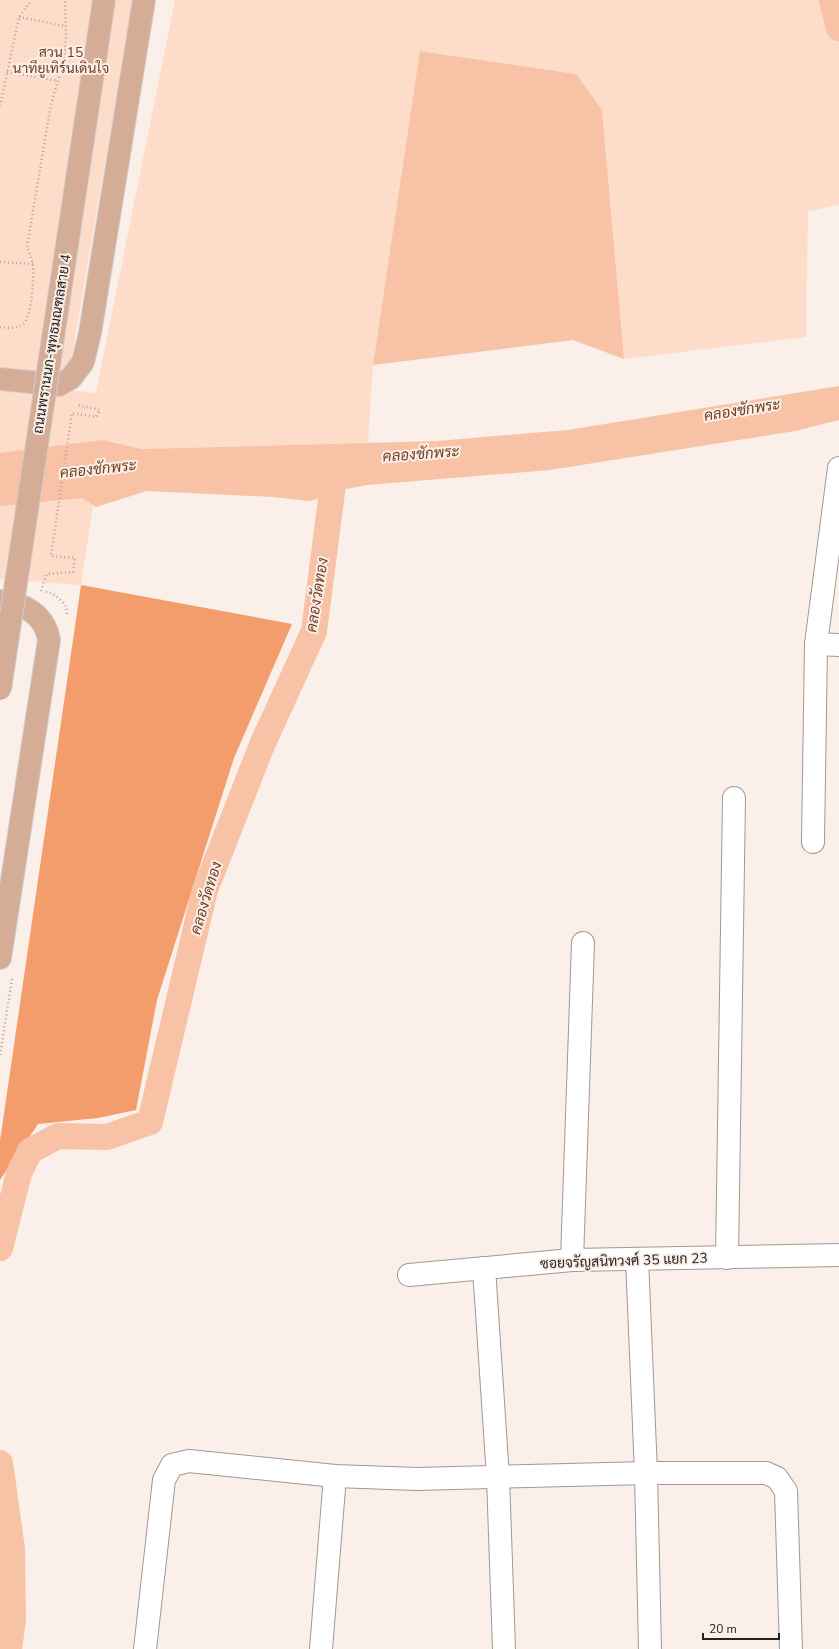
<svg xmlns="http://www.w3.org/2000/svg" width="839" height="1649" viewBox="0 0 839 1649" font-family="'Nunito Sans',Sarabun,sans-serif">
<style>
.green{fill:#fedcca}
.forest{fill:#f39d6d}
.water{fill:#f8c2a6}
.lines{fill:none;stroke-linecap:round;stroke-linejoin:round}
.canal{stroke:#f8c2a6;stroke-width:26}
.minor-casing{stroke:#a29893;stroke-width:24}
.primary-casing{stroke:#cfcece;stroke-width:24}
.path{stroke:#afa6a2;stroke-width:2.5;stroke-dasharray:1 3;stroke-linecap:butt}
.minor{stroke:#fff;stroke-width:22}
.primary{stroke:#d5ad97;stroke-width:22}
.primary-bridge-casing{stroke:#cfcece;stroke-width:24;stroke-linecap:butt}
.primary-bridge{stroke:#d5ad97;stroke-width:22}
.labels{text-anchor:middle;dominant-baseline:central;stroke-width:4;stroke-linejoin:round;paint-order:stroke}
.park-label{font-size:14px;fill:#753d1b;stroke:#faefe9}
.street-label{font-size:14px;fill:#25211f;stroke:#faefe9}
.water-label{font-size:15px;font-style:italic;fill:#763f1d;stroke:#faefe9}
</style>
<rect width="100%" height="100%" fill="#faefe9"/>
<polygon class="green" points="0,0 133,0 66,390 96,393 175,0 839,0 839,205 808,211 806,337 624,359 602,110 576,74 421,51 373,365 368,443 142,449 103,440 81,585 0,579"/>
<polygon class="forest" points="81,585 292,624 234,758 157,1000 136,1110 98,1118 38,1124 0,1180 0,1141"/>
<g class="water">
<polygon points="420,51 576,74 602,110 624,359 573,340 373,365"/>
<polygon points="839,386 839,420 795,431 550,470 367,485 342,490 310,501 273,497 147,491 96,507 82,498 0,506 0,453 103,440 142,449 437,441 568,430"/>
</g>
<g class="lines">
<g class="canal">
<polyline points="832,0 839,28"/>
<polyline points="0,1248 19,1173 30,1151 58,1136 107,1137 150,1122 205,890 262,745 314,631 336,461"/>
<polyline points="0,1463 12,1549 13,1620 9,1649"/>
</g>
<defs>
<g id="minor">
<polyline points="839,468 816,644 839,645"/>
<polyline points="813,842 816,644"/>
<polyline points="727,1258 734,798"/>
<polyline points="637,1259 646,1473 650,1649"/>
<polyline points="572,1260 583,943"/>
<polyline points="484,1268 498,1477 504,1649"/>
<polyline points="409,1275 572,1260 839,1255"/>
<polyline points="145,1649 164,1480 172,1465 189,1461 335,1476 417,1479 646,1473 766,1473 777,1478 786,1491 791,1649"/>
<polyline points="321,1649 335,1476"/>
</g>
<g id="primary">
<polyline points="0,379 59,385 71,378 83,362 90,333 144,0"/>
<path d="M0,601C24,603 45,615 49,640L0,958"/>
</g>
</defs>
<use href="#minor" class="minor-casing"/>
<use href="#primary" class="primary-casing"/>
<g class="path">
<polyline points="19,17 66,26"/>
<polyline points="7,72 58,81"/>
<polyline points="0,106 19,17 32,0"/>
<polyline points="0,262 33,264"/>
<path d="M0,327C8,328 18,329 24,323C32,316 34,276 33,265C32,259 29,252 27,247L51,104L63,64L66,37L65,0"/>
<polyline points="41,591 47,574 73,572 75,558 51,556 72,413 96,417 100,410 77,405"/>
<path d="M46,592C54,592 60,600 66,606L67,614"/>
<polyline points="0,1055 12,979"/>
</g>
<use href="#minor" class="minor"/>
<use href="#primary" class="primary"/>
<defs>
<polyline id="primary-bridge" points="0,689 104,0"/>
</defs>
<use href="#primary-bridge" class="primary-bridge-casing"/>
<use href="#primary-bridge" class="primary-bridge"/>
</g>
<g class="labels">
<g class="park-label">
<text x="61" y="52">สวน 15<tspan x="61" dy="16">นาทียูเทิร์นเดินใจ</tspan></text>
</g>
<g class="street-label">
<text transform="translate(52 344) rotate(-81)">ถนนพรานนก-พุทธมณฑลสาย 4</text>
<text transform="translate(624 1261) rotate(-2)">ซอยจรัญสนิทวงศ์ 35 แยก 23</text>
</g>
<g class="water-label">
<text transform="translate(742 410) rotate(-9)">คลองชักพระ</text>
<text transform="translate(421 454) rotate(-4)">คลองชักพระ</text>
<text transform="translate(98 469) rotate(-6)">คลองชักพระ</text>
<text transform="translate(317 595) rotate(-81)">คลองวัดทอง</text>
<text transform="translate(206 898) rotate(-73)">คลองวัดทอง</text>
</g>
</g>
<path d="M703 1633v6h76v-6" fill="none" stroke="#25211f" stroke-width="2"/>
<text x="709" y="1633" font-size="12" fill="#25211f" stroke="#faefe9" stroke-width="3" paint-order="stroke">20 m</text>
</svg>
